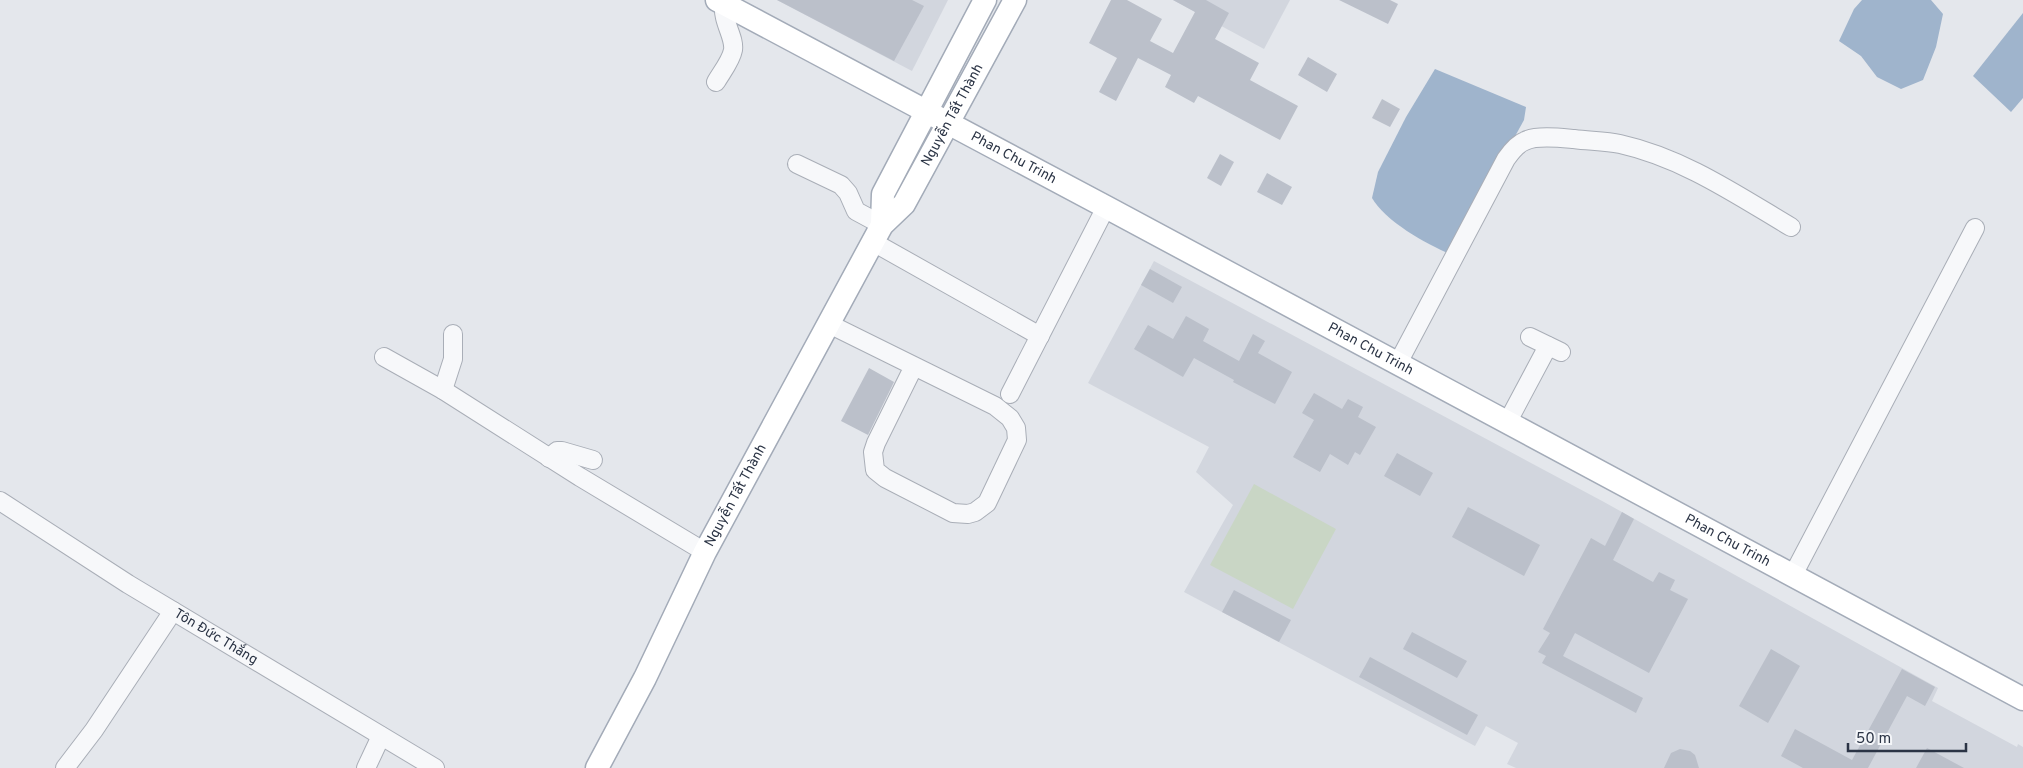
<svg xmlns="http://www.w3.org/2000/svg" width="2023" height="768" viewBox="0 0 2023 768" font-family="Overpass,sans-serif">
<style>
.built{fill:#d2d6de}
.green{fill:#c9d6c5}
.water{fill:#9fb4cc}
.building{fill:#bbc0ca}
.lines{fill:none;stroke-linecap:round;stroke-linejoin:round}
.minor-casing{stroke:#a9aeb7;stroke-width:20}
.major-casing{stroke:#a3abb8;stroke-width:25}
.minor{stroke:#f7f8fa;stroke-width:18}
.major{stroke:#fff;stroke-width:22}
.labels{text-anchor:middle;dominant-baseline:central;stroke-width:4;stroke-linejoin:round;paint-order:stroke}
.street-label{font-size:14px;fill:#2b3445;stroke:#f4f6f9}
</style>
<rect width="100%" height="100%" fill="#e4e7ec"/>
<g class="built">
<polygon points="777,0 948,0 912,71"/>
<polygon points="1173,0 1290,0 1264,49"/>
<polygon points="1154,261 1604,502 1938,688 1932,701 2017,747 2018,744 2023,747 2023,768 1516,768 1507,764 1518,743 1486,726 1475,746 1184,592 1233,505 1196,472 1209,447 1088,383"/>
</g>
<polygon class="green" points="1254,484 1336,529 1293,609 1210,565"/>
<g class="water">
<polygon points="1862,0 1931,0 1943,14 1936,47 1923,80 1901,89 1877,77 1861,56 1839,41 1854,9"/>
<polygon points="2023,13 2023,98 2011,112 1973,76"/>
<path d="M1435,69L1526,107L1524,120L1450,254C1426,244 1385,221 1372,198L1378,172L1406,117Z"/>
</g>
<g class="building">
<polygon points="777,0 912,0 924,6 894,61"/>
<polygon points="1111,0 1127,0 1162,19 1150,41 1173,53 1195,12 1173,0 1206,0 1229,13 1215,39 1259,63 1250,80 1298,106 1280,140 1198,96 1194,103 1165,87 1171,75 1138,58 1116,101 1099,92 1117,58 1089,43"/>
<polygon points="1339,0 1390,0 1398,4 1388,24"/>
<polygon points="1308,57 1337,74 1327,92 1298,75"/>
<polygon points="1382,99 1400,109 1390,127 1372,118"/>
<polygon points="1220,154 1234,162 1221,186 1207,178"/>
<polygon points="1267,173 1292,187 1282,205 1257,192"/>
<polygon points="1150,269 1182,287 1173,303 1141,285"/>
<polygon points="1186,316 1209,329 1203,341 1239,361 1253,334 1265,341 1258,353 1292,372 1275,404 1233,382 1234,380 1194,358 1183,377 1134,349 1148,325 1173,339"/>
<polygon points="869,368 894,382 868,435 841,421"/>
<polygon points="1314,393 1342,409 1348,399 1363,407 1358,417 1376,427 1360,455 1355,452 1348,465 1330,454 1320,472 1293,457 1314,420 1302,413"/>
<polygon points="1397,453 1433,473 1420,496 1384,476"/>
<polygon points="1468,507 1540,545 1524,576 1452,537"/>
<polygon points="1622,512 1634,519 1613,560 1653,582 1659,572 1675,580 1670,590 1688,599 1649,673 1575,633 1563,656 1643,698 1636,713 1542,663 1546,656 1538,652 1550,633 1543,629 1591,538 1605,546"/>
<polygon points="1234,590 1291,620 1279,642 1222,612"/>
<polygon points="1412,632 1467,661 1457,678 1403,649"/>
<polygon points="1771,649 1800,666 1768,723 1739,706"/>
<polygon points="1370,657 1478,715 1467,735 1359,677"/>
<polygon points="1902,669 1935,687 1925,706 1907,696 1868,768 1803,768 1781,756 1795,729 1852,760"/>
<polygon points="1927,748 1964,768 1916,768"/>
<polygon points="1680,749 1690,751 1695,755 1699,768 1664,768 1671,753"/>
</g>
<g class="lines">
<defs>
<g id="minor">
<path d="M716,82C721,73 731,61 733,50C735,37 722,22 724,4"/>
<polyline points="797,164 841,185 848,193 856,211 882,225"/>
<polyline points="873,242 1040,336"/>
<polyline points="829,324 995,406 1010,418 1016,428 1017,440 987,503 975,512 968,514 953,513 885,478 875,470 873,452 876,443 914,366"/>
<polyline points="1530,337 1561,352"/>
<polyline points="384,357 443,390 580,477 705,552"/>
<path d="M1398,363L1506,159C1511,152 1517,144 1525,141C1536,135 1562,138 1574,139C1589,141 1605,141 1620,144C1683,158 1737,195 1791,227"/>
<polyline points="443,390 453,359 453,334"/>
<polyline points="1010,394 1106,207"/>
<polyline points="1507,423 1548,346"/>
<polyline points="549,458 557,451 562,451 593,460"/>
<path id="s1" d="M0,501L128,584L435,768"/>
<polyline points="1793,575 1975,228"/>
<polyline points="65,768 94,730 173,611"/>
<polyline points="366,768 381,736"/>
</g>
<g id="major">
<path id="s2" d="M717,0L1106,207L2023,699"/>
<polyline points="882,225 883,194 985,0"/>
<path id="s3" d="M597,768L645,678L705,552L882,225L904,204L1015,0"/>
</g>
</defs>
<use href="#minor" class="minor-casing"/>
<use href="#major" class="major-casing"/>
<use href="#minor" class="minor"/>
<use href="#major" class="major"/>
</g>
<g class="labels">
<g class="street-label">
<text stroke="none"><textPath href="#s3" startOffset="745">Nguyễn Tất Thành</textPath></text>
<text stroke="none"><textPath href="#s2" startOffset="336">Phan Chu Trinh</textPath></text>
<text stroke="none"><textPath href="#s2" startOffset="741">Phan Chu Trinh</textPath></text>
<text stroke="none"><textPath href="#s3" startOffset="306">Nguyễn Tất Thành</textPath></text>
<text stroke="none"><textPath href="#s2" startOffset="1146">Phan Chu Trinh</textPath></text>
<text stroke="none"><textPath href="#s1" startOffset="255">Tôn Đức Thắng</textPath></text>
</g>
</g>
<path d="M1848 743v8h118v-8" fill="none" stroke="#2b3445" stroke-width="2.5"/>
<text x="1856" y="743" font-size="15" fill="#2b3445" stroke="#f4f6f9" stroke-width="4" paint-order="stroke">50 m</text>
</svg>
